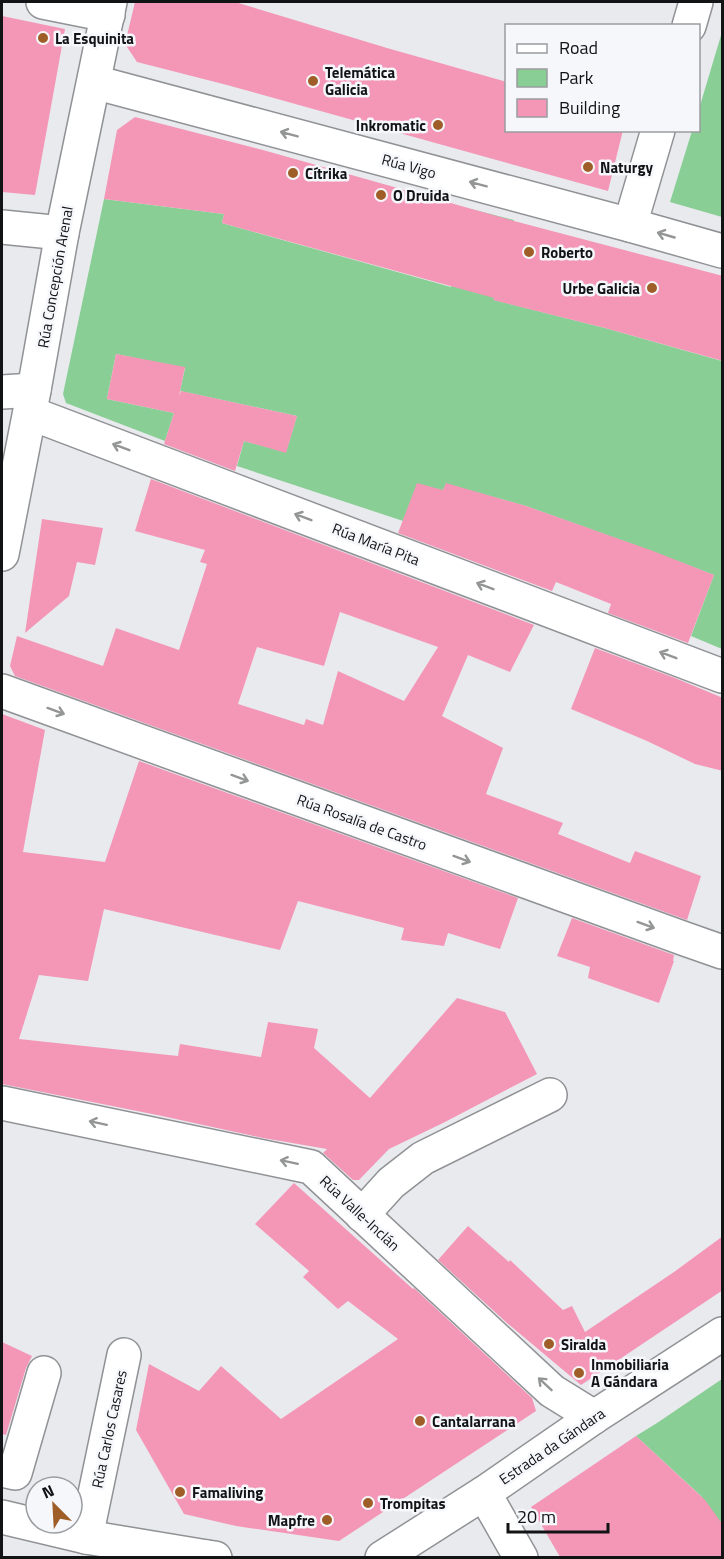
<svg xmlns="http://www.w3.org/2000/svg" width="724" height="1559" viewBox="0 0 724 1559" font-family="'Titillium Web',sans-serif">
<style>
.green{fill:#89ce95}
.building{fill:#f497b7;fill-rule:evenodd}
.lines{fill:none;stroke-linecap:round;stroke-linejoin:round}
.street-casing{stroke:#909295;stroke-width:36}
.secondary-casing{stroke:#909295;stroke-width:36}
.street{stroke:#fff;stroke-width:33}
.secondary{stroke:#fff;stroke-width:33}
.oneway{stroke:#949595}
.poi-dot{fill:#9f5e28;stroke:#f5f7fb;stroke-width:2}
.labels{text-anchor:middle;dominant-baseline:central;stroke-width:5;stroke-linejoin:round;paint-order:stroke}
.poi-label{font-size:15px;font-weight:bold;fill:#121314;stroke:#f5f7fb;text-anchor:start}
.street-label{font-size:15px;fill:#121314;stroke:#f5f7fb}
</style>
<rect width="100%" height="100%" fill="#e8eaee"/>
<g class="green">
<polygon points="722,32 722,217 670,202 692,131 698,130 699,109"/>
<polygon points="104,199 224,214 222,223 451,287 471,209 514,220 494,300 605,328 722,361 722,649 691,636 714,575 643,548 526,506 446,484 443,490 403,521 237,466 244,441 286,452 297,416 180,391 185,368 116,354 107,399 174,413 165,441 66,403 63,394"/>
<polygon points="722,1379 722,1525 701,1496 636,1436 657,1423"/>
</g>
<g class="building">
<polygon points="135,2 235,2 387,48 507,82 507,130 623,130 608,191 227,85 137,62 125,44"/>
<polygon points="2,16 65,29 35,195 2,192"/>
<polygon points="135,117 263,150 514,221 723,276 723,361 605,328 493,300 494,298 222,223 224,214 104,199 117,130"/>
<polygon points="116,354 185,367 179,396 181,391 297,416 286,453 244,441 235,471 164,444 174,413 107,399"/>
<path d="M151,479L534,625L510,672L468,655L442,716L503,748L486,794L563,823L558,834L630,863L635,851L701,876L687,920L15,676L10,666L17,636L103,666L116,628L179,650L207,564L200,562L205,550L135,531ZM340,612L438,647L404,701L338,671L323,725L306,719L304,725L238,704L257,647L324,666Z"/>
<polygon points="417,483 443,490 446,483 526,506 653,551 714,575 688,643 608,613 611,604 556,582 552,591 398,533"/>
<polygon points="42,519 103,528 95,565 77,562 69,596 25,633"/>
<polygon points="595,648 675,678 723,698 723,771 695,764 647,741 571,709"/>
<polygon points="2,714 45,730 23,852 105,862 139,761 518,898 500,949 448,933 444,946 401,940 404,928 298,901 280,950 104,909 88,981 39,975 19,1039 178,1056 180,1044 261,1057 268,1022 318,1029 314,1048 370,1098 457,998 505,1012 537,1074 443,1123 389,1149 359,1180 353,1180 323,1153 327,1149 263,1138 162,1116 2,1084"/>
<polygon points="572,918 674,955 673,961 674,961 659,1003 588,978 590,967 557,956"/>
<polygon points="294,1183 413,1289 414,1288 532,1398 536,1411 339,1541 236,1526 184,1514 136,1430 149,1364 199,1391 221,1366 281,1419 398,1339 348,1301 338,1309 303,1277 309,1271 255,1224"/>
<polygon points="468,1226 509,1262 510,1260 563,1310 572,1306 585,1332 674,1272 723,1236 723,1290 581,1385 507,1323 438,1260"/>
<polygon points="2,1342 32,1356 26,1368 6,1435 2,1434"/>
<polygon points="636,1436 705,1500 723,1525 723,1557 560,1557 531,1507"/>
</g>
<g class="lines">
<defs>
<g id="street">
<polyline points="43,2 108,15"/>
<polyline points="689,26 696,2"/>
<polyline points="94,82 630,225 722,251"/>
<polyline points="630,225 658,130"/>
<polyline points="2,227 62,233"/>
<polyline points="2,392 34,390"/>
<polyline points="30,413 722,676"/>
<polyline points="2,691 685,939 722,952"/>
<polyline points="2,1103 311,1167 552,1391 594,1417"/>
<polyline points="362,1215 391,1183 423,1158 550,1095"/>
<polyline points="2,1470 15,1473 44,1373"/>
<polyline points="484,1493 521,1558"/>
<polyline points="2,1517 86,1537 207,1557"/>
<polyline points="86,1537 124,1355"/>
</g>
<g id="secondary">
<polyline points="2,554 34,390 62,233 110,2"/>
<polyline points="207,1557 215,1558"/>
<polyline points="382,1558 484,1493 594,1417 722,1334"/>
</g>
</defs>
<use href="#street" class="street-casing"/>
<use href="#secondary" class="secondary-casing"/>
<use href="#street" class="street"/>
<use href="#secondary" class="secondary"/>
</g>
<defs><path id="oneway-shaft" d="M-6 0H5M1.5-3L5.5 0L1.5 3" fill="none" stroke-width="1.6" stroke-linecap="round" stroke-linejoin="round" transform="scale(1.5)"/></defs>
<g class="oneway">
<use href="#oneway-shaft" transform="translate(289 134) rotate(-165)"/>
<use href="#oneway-shaft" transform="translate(478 184) rotate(-165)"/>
<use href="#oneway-shaft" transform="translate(666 235) rotate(-164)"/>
<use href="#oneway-shaft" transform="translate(121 447) rotate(-159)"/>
<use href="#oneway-shaft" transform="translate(303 517) rotate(-159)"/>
<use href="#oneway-shaft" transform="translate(485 586) rotate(-159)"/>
<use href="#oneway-shaft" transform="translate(668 655) rotate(-159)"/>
<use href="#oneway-shaft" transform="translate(56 711) rotate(20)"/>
<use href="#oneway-shaft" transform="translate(240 778) rotate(20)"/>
<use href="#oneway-shaft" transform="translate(462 859) rotate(20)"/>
<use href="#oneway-shaft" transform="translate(646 925) rotate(20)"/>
<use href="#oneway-shaft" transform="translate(98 1123) rotate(-168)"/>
<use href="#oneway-shaft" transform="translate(289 1162) rotate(-168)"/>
<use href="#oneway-shaft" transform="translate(545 1384) rotate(-137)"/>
</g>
<g class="poi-dot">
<circle cx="43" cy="38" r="6"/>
<circle cx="313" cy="81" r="6"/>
<circle cx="438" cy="125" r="6"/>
<circle cx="588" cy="167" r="6"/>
<circle cx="293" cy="173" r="6"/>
<circle cx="381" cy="195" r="6"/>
<circle cx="529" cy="252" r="6"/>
<circle cx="652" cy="288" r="6"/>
<circle cx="549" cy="1344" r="6"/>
<circle cx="579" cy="1373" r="6"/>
<circle cx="420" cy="1421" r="6"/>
<circle cx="180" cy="1492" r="6"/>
<circle cx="368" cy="1503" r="6"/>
<circle cx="327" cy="1520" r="6"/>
</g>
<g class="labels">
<g class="poi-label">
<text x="55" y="38">La Esquinita</text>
<text x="325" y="72">Telemática<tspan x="325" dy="17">Galicia</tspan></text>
<text x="426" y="125" text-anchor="end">Inkromatic</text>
<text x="600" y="167">Naturgy</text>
<text x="305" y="173">Cítrika</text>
<text x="393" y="195">O Druida</text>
<text x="541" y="252">Roberto</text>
<text x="640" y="288" text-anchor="end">Urbe Galicia</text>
<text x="561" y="1344">Siralda</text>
<text x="591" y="1364">Inmobiliaria<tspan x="591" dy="17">A Gándara</tspan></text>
<text x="432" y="1421">Cantalarrana</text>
<text x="192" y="1492">Famaliving</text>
<text x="380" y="1503">Trompitas</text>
<text x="315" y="1520" text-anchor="end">Mapfre</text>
</g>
<g class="street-label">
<text transform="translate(409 166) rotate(15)">Rúa Vigo</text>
<text transform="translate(55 277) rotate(-80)">Rúa Concepción Arenal</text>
<text transform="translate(376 544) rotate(21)">Rúa María Pita</text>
<text transform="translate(362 822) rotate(20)">Rúa Rosalía de Castro</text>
<text transform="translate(360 1213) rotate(43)">Rúa Valle-Inclán</text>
<text transform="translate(109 1429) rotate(-78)">Rúa Carlos Casares</text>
<text transform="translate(552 1446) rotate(-34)">Estrada da Gándara</text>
</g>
</g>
<rect width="724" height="1559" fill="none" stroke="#121314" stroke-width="6"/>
<rect x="505" y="24" width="195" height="108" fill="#f5f7fb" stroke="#9a9c9f" stroke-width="1.5"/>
<rect x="517" y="44" width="30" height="9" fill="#ffffff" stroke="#9a9c9f" stroke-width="1.5"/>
<text x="559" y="54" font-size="18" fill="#121314">Road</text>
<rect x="517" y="69" width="30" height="18" fill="#89ce95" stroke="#9a9c9f" stroke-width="1.5"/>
<text x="559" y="84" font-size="18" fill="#121314">Park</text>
<rect x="517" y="99" width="30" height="18" fill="#f497b7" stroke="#9a9c9f" stroke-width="1.5"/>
<text x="559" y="114" font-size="18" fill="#121314">Building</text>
<g transform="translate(54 1505) rotate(336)"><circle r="28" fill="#f5f7fb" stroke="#9a9c9f" stroke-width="1.5"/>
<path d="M0-4.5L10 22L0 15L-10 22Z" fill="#9f5e28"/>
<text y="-9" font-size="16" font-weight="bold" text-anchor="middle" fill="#121314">N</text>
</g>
<path d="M508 1523v9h100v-9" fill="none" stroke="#121314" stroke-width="3"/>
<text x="517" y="1523" font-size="18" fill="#121314" stroke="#f5f7fb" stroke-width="4.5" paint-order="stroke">20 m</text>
</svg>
